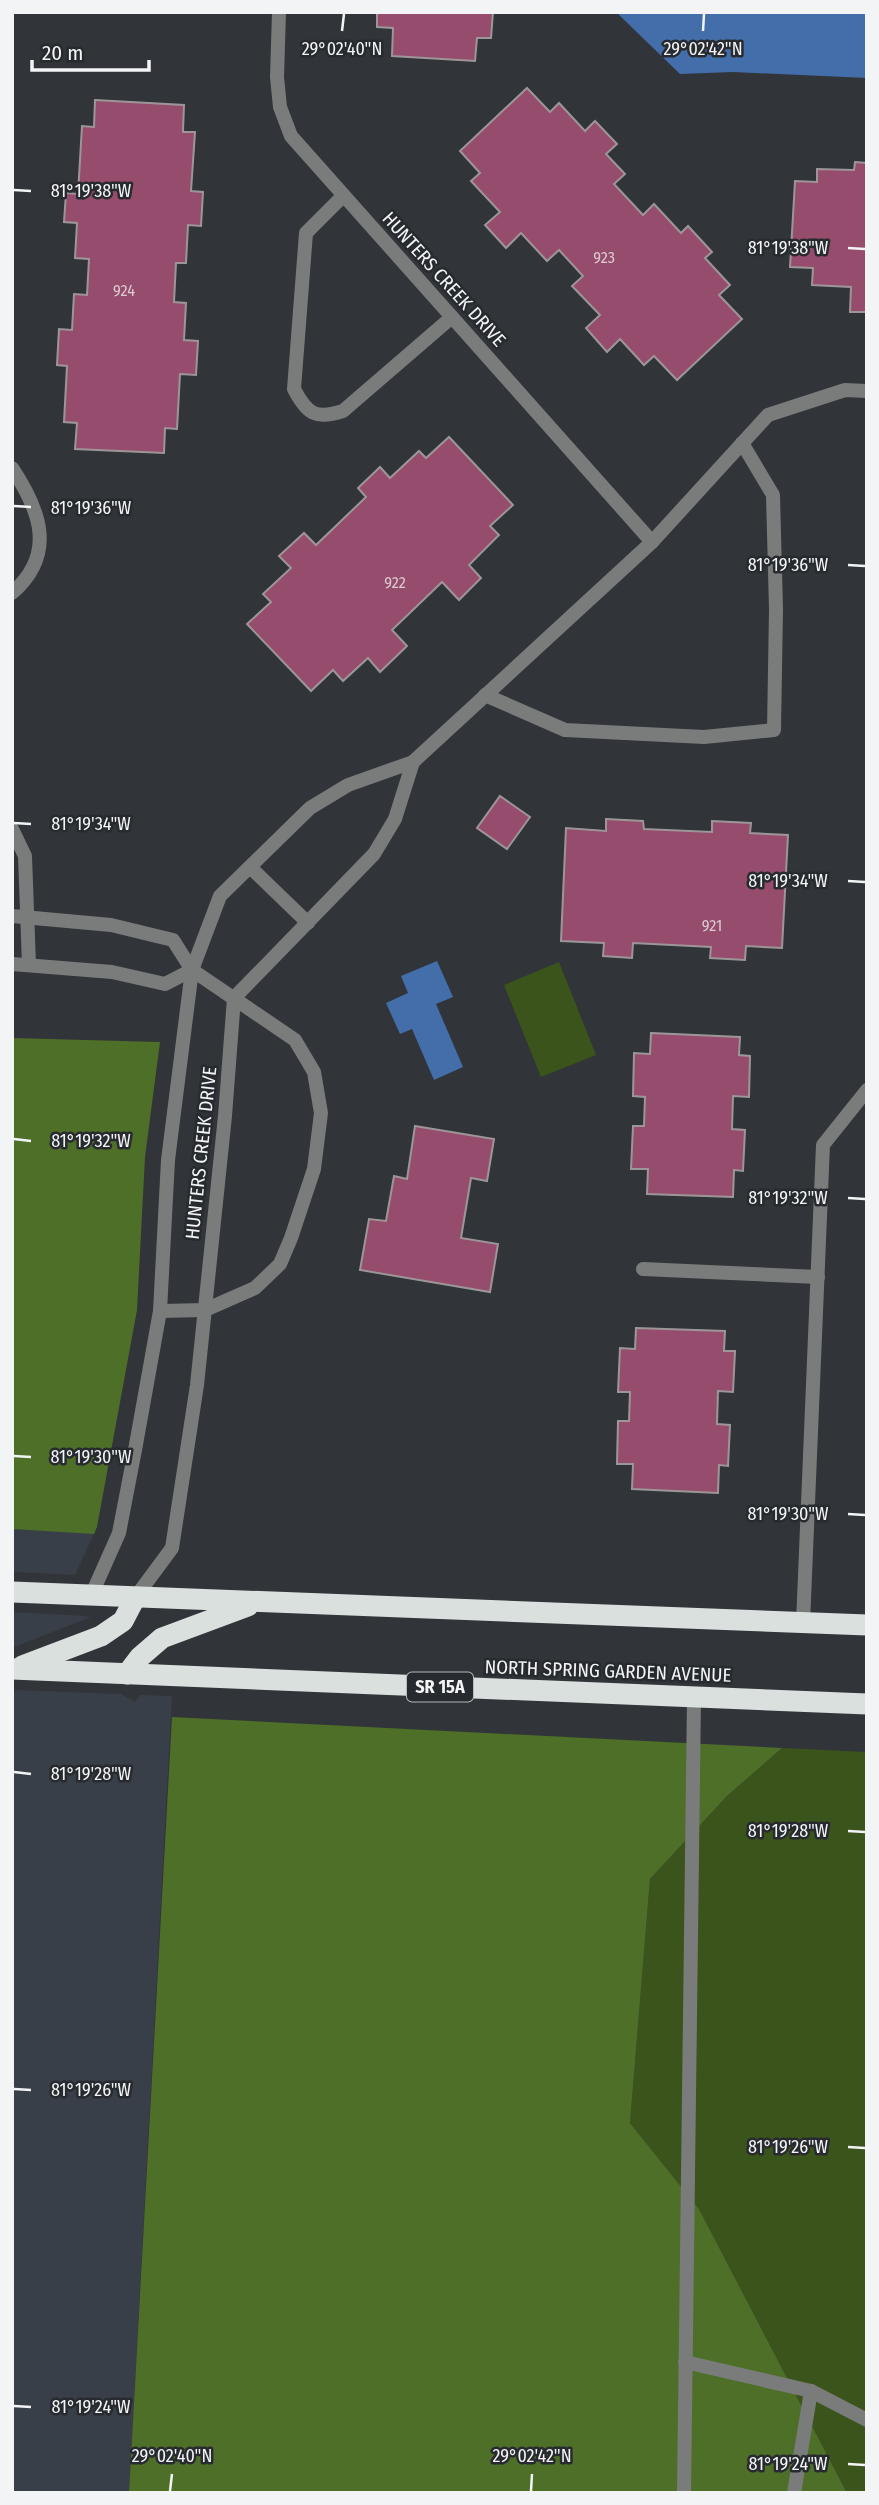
<svg xmlns="http://www.w3.org/2000/svg" width="879" height="2505" viewBox="0 0 879 2505" font-family="'Fira Sans Condensed',sans-serif">
<style>
.built{fill:#383f48}
.green{fill:#3a541b}
.forest{fill:#4e6f28}
.water{fill:#436eaa}
.building{fill:#964c6d;stroke:#9d9699;stroke-width:2}
.lines{fill:none;stroke-linecap:round;stroke-linejoin:round}
.lane{stroke:#7a7c7b;stroke-width:14}
.street{stroke:#7a7c7b;stroke-width:14}
.highway{stroke:#dae0dd;stroke-width:21}
.ticks{fill:none;stroke:#f2f4f6;stroke-width:2.5}
.labels{text-anchor:middle;dominant-baseline:central;stroke-width:5;stroke-linejoin:round;paint-order:stroke}
.number-label{font-size:16px;fill:#dbcad4}
.shield{fill:#272a2e;stroke:#b5b7ba;stroke-width:2}
.shield-label{font-size:18px;font-weight:bold;fill:#f2f4f6}
.street-label{font-size:19px;fill:#f2f4f6;stroke:#272a2e}
.ticks-label{font-size:18px;text-anchor:middle;fill:#f2f4f6;stroke:#272a2e;stroke-width:5;stroke-linejoin:round;paint-order:stroke}
</style>
<rect width="100%" height="100%" fill="#313438"/>
<g class="built">
<polygon points="12,1529 58,1531 94,1534 75,1575 12,1572"/>
<polygon points="12,1612 86,1616 91,1617 12,1648"/>
<polygon points="19,1690 121,1694 135,1702 140,1695 172,1696 129,2493 12,2493 12,1692"/>
</g>
<g class="green">
<polygon points="559,962 596,1055 541,1077 504,985"/>
<polygon points="782,1748 867,1752 867,2493 847,2493 699,2209 630,2123 650,1879 727,1796"/>
</g>
<g class="forest">
<polygon points="12,1038 160,1042 145,1157 137,1310 97,1527 94,1534 12,1529"/>
<polygon points="172,1717 782,1748 727,1796 650,1879 630,2123 699,2209 847,2493 129,2493"/>
</g>
<g class="water">
<polygon points="616,12 867,12 867,78 733,72 680,74"/>
<polygon points="437,961 453,997 436,1004 463,1067 434,1080 412,1029 400,1034 386,1003 408,993 401,976"/>
</g>
<g class="building">
<polygon points="377,12 493,12 491,38 477,38 475,61 392,56 393,28 377,27"/>
<polygon points="527,88 550,112 559,103 585,131 595,121 617,144 606,154 625,174 614,184 643,215 654,204 681,233 688,226 712,252 705,258 730,285 719,295 742,319 677,380 654,356 644,365 620,339 607,352 586,328 600,315 572,286 583,276 559,250 547,261 521,233 506,248 485,225 500,212 471,181 480,173 460,151"/>
<polygon points="95,100 184,105 183,132 195,132 191,191 203,192 201,226 188,225 186,263 176,263 174,302 186,303 184,340 198,341 196,375 180,374 177,429 165,428 164,453 75,449 77,423 64,422 67,366 57,365 59,329 72,330 74,294 87,295 89,259 75,258 77,223 64,222 66,193 78,194 82,126 94,127"/>
<polygon points="855,162 867,163 867,312 850,312 851,287 812,285 813,268 790,267 795,181 817,182 817,169 854,170"/>
<polygon points="449,437 513,505 490,526 499,535 469,565 481,578 459,600 442,582 392,630 407,646 380,672 368,658 343,681 333,670 311,691 247,624 271,602 263,594 291,568 279,556 304,533 316,545 366,497 358,488 380,467 390,478 419,451 426,458"/>
<polygon points="500,796 530,817 507,849 477,828"/>
<polygon points="606,819 643,821 644,829 712,832 712,821 751,823 750,833 788,835 782,948 746,946 745,960 710,958 711,947 633,943 632,958 603,956 604,943 561,941 566,828 606,831"/>
<polygon points="651,1033 740,1037 739,1055 750,1056 749,1097 733,1096 732,1129 745,1130 743,1171 734,1170 733,1197 647,1194 648,1169 631,1169 633,1126 644,1126 645,1097 633,1096 634,1053 650,1054"/>
<polygon points="415,1126 494,1139 487,1181 471,1178 461,1238 498,1244 490,1292 360,1270 369,1219 386,1221 394,1176 407,1179"/>
<polygon points="636,1328 725,1331 724,1351 735,1351 733,1392 718,1391 717,1424 730,1425 728,1466 719,1465 718,1493 632,1489 633,1464 617,1464 618,1421 629,1421 630,1392 618,1392 620,1348 635,1349"/>
</g>
<g class="lines">
<g class="lane">
<path d="M343,196L306,233L294,389C307,414 316,420 343,411L452,317"/>
<polyline points="485,695 565,730 704,737 774,730 776,609 773,495 742,443"/>
<polyline points="643,1269 818,1277"/>
<polyline points="803,1623 823,1145 867,1090"/>
<polyline points="685,2362 811,2391 867,2420"/>
<polyline points="794,2493 811,2391"/>
</g>
<g class="street">
<polyline points="279,12 277,77 280,107 291,136 652,542 768,415 845,390 867,391"/>
<path d="M12,468C40,510 57,554 12,593"/>
<polyline points="12,829 25,856 29,965"/>
<polyline points="250,867 308,923"/>
<polyline points="12,916 111,925 173,940 192,970 295,1040 314,1072 321,1113 314,1169 291,1238 280,1264 255,1288 205,1310 160,1311"/>
<polyline points="12,964 112,972 165,984 192,970"/>
<polyline points="91,1596 119,1533 135,1450 160,1311 168,1160 192,970 220,896 310,808 348,785 413,762 652,542"/>
<polyline points="135,1598 172,1548 197,1385 225,1116 234,998 374,854 395,819 413,762"/>
<polyline points="684,2493 694,1697"/>
</g>
<g class="highway">
<polyline points="12,1592 867,1625"/>
<polyline points="22,1666 101,1636 123,1621 135,1598"/>
<polyline points="12,1669 867,1704"/>
<polyline points="127,1674 140,1657 162,1638 248,1606"/>
</g>
</g>
<path class="ticks" d="M342,31L344,14M703,31L704,14M14,190L31,191M848,248L865,249M14,506L31,507M848,565L865,566M14,823L31,824M848,881L865,882M14,1139L31,1141M848,1198L865,1199M14,1456L31,1457M848,1514L865,1515M14,1772L31,1774M848,1831L865,1832M14,2089L31,2090M848,2147L865,2148M14,2406L31,2407M848,2464L865,2465M170,2491L172,2474M531,2491L532,2474"/>
<g class="labels">
<g class="number-label">
<text x="604" y="257">923</text>
<text x="124" y="290">924</text>
<text x="395" y="582">922</text>
<text x="712" y="925">921</text>
</g>
<rect class="shield" x="407" y="1672.5" width="66" height="29" rx="5"/>
<g class="shield-label">
<text x="440" y="1687">SR 15A</text>
</g>
<g class="street-label">
<text transform="translate(444 279) rotate(48)">HUNTERS CREEK DRIVE</text>
<text transform="translate(201 1153) rotate(-84)">HUNTERS CREEK DRIVE</text>
<text transform="translate(608 1671) rotate(2)">NORTH SPRING GARDEN AVENUE</text>
</g>
</g>
<g class="ticks-label">
<text x="342" y="55">29°02'40"N</text>
<text x="703" y="55">29°02'42"N</text>
<text x="91" y="197">81°19'38"W</text>
<text x="788" y="254">81°19'38"W</text>
<text x="91" y="514">81°19'36"W</text>
<text x="788" y="571">81°19'36"W</text>
<text x="91" y="830">81°19'34"W</text>
<text x="788" y="887">81°19'34"W</text>
<text x="91" y="1147">81°19'32"W</text>
<text x="788" y="1204">81°19'32"W</text>
<text x="91" y="1463">81°19'30"W</text>
<text x="788" y="1520">81°19'30"W</text>
<text x="91" y="1780">81°19'28"W</text>
<text x="788" y="1837">81°19'28"W</text>
<text x="91" y="2096">81°19'26"W</text>
<text x="788" y="2153">81°19'26"W</text>
<text x="91" y="2413">81°19'24"W</text>
<text x="172" y="2462">29°02'40"N</text>
<text x="532" y="2462">29°02'42"N</text>
<text x="788" y="2470">81°19'24"W</text>
</g>
<rect width="879" height="2505" fill="none" stroke="#f2f4f6" stroke-width="28"/>
<path d="M32 60v10h117v-10" fill="none" stroke="#f2f4f6" stroke-width="3.5"/>
<text x="42" y="60" font-size="21" fill="#f2f4f6" stroke="#272a2e" stroke-width="5" paint-order="stroke">20 m</text>
</svg>
